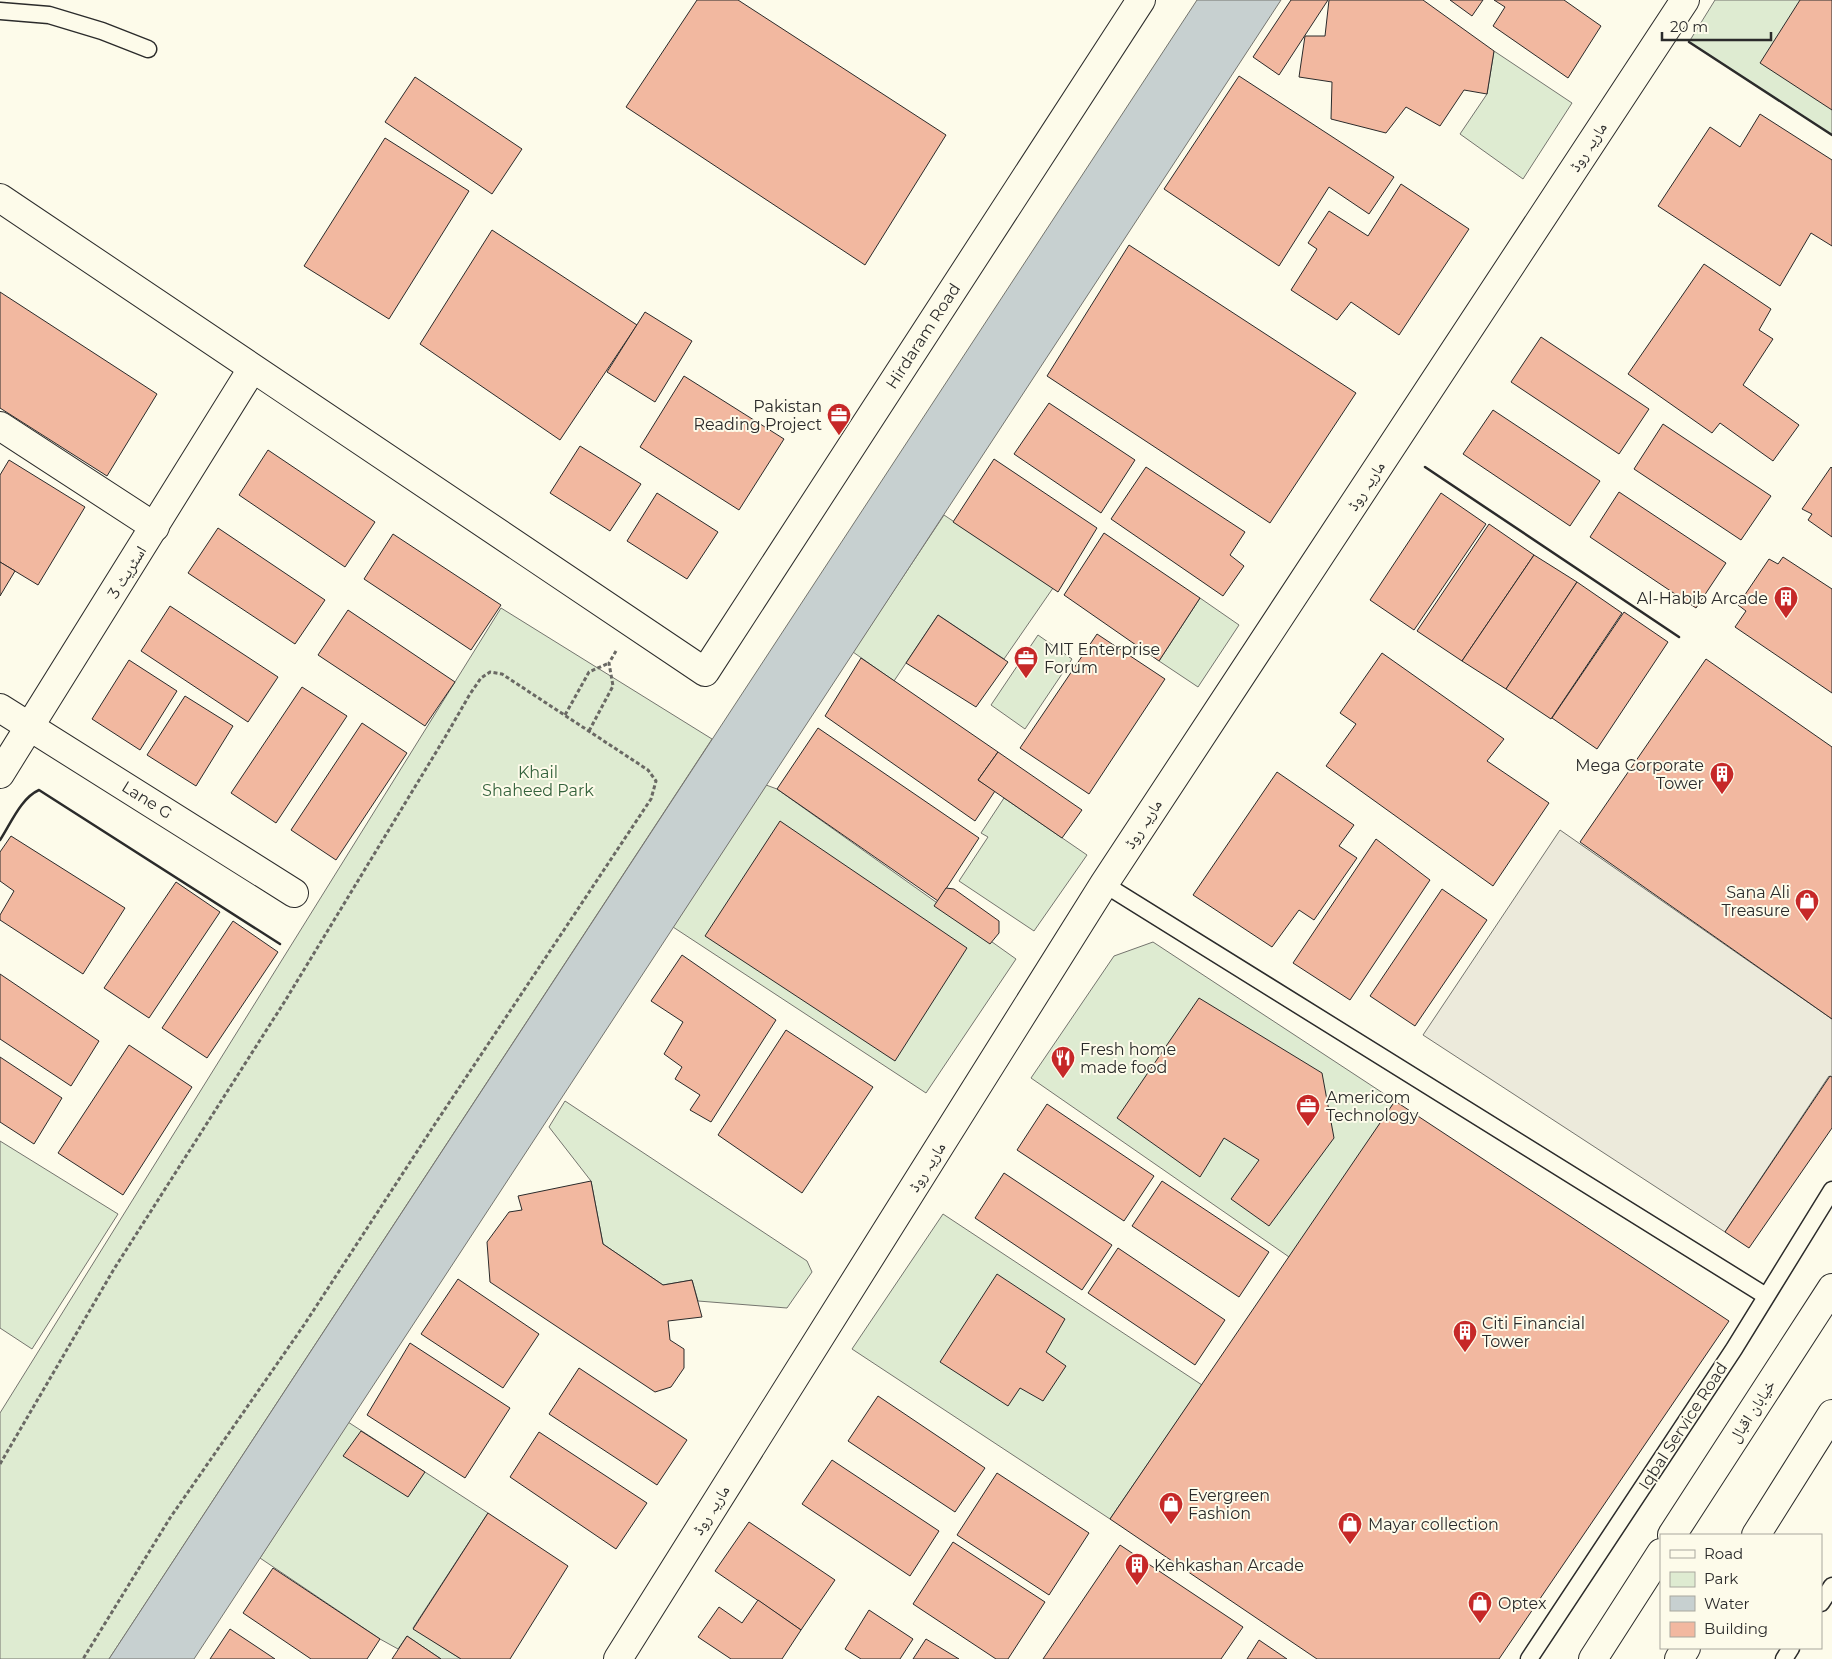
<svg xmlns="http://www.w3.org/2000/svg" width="1832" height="1659" viewBox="0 0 1832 1659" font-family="Montserrat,'Noto Naskh Arabic',sans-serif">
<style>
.green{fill:#deebd1;stroke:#74746e}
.parking{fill:#eceadb;stroke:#74746e}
.water{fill:#c7d0d0;stroke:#74746e}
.building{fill:#f2b8a0;stroke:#2b2b2b}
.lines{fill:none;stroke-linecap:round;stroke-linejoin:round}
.lane-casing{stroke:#2b2b2b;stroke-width:19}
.street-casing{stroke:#2b2b2b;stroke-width:30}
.primary-casing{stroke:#2b2b2b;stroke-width:30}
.path{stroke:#6a6964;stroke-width:3;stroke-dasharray:4 2.5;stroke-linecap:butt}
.lane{stroke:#fdfbea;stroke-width:16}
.street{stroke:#fdfbea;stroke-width:28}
.primary{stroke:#fdfbea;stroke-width:28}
.wall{stroke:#2b2b2b;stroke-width:2.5}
.labels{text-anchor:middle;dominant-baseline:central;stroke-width:4;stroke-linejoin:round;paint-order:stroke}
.street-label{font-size:16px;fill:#2b2b2b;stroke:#fdfbea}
.poi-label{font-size:16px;fill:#2b2b2b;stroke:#fdfbea;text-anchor:start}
.park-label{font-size:16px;fill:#34623c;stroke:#fdfbea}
</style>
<rect width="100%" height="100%" fill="#fdfbea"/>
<g class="green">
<polygon points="1715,0 1832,0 1832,135 1689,42"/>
<polygon points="1494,51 1572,103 1523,179 1460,134 1487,94"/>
<polygon points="944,515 1053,588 1004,659 938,615 894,681 853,652"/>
<polygon points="1200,598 1239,625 1198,687 1159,661"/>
<polygon points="501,608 712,739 109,1659 0,1659 0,1413"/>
<polygon points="1038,635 1072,659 1025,729 991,705"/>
<polygon points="766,785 777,789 1016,959 926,1093 673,927"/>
<polygon points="1004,798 1087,855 1034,931 959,881 988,837 981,833"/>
<polygon points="1153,942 1395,1101 1292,1259 1031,1078 1114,956"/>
<polygon points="565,1101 807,1261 812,1272 787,1308 698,1301 692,1280 663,1285 603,1244 591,1181 549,1127"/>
<polygon points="0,1141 118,1214 32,1349 0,1328"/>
<polygon points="943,1214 1202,1385 1110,1519 852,1349"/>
<polygon points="348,1422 488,1513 413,1628 461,1659 441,1659 407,1636 398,1649 380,1639 260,1558"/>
</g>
<polygon class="parking" points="1560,830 1832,1019 1832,1078 1829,1076 1725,1232 1423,1035"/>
<polygon class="water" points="1197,0 1281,0 194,1659 109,1659"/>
<g class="building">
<polygon points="697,0 738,0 946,135 865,265 626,107"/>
<polygon points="1291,0 1328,0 1279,75 1253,57"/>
<polygon points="1329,0 1423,0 1494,51 1487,94 1464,90 1440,126 1406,107 1386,133 1331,119 1332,82 1299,77 1305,36 1325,36"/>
<polygon points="1450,0 1483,0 1472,16"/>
<polygon points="1494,0 1564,0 1601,26 1568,78 1493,26 1505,7"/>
<polygon points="1800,0 1832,0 1832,110 1760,63"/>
<polygon points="1239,76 1394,177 1369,214 1329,187 1279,266 1164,189"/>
<polygon points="415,77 522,149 492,194 385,122"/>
<polygon points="1760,114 1832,160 1832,246 1811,233 1780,286 1658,206 1710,127 1740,147"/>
<polygon points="385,138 469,191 389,319 304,266"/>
<polygon points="1401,184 1469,229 1399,335 1351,302 1337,320 1291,290 1317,249 1308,243 1329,211 1368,236"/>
<polygon points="492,230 637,325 560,440 420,344"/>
<polygon points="1129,245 1356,393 1270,523 1047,376"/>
<polygon points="1704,264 1771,309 1759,330 1773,339 1743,385 1799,425 1773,461 1720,423 1712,433 1628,374"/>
<polygon points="0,292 157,394 107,476 0,408"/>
<polygon points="645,312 692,341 655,402 607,372"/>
<polygon points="1541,337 1649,409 1619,454 1511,382"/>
<polygon points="684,376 784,439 739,510 640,447"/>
<polygon points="1049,403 1135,460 1101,513 1014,454"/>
<polygon points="1493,410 1600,481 1570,526 1463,454"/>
<polygon points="1663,424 1771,496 1741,540 1634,469"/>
<polygon points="580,446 641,484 610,531 550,493"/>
<polygon points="268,450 375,522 345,567 239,495"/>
<polygon points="994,459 1097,528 1058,592 953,522"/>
<polygon points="9,460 85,507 38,585 0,562 0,475"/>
<polygon points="1146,467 1245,532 1230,555 1244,566 1223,596 1111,519"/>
<polygon points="1831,467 1832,468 1832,537 1808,520 1812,514 1802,509"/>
<polygon points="1619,492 1726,563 1696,608 1590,537"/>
<polygon points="657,493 718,532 687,579 627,541"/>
<polygon points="1441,493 1486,524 1414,630 1370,600"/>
<polygon points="1489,524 1534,555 1462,661 1417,631"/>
<polygon points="218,528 325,600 295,644 188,573"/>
<polygon points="1104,533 1200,598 1159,661 1064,595"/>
<polygon points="393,534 501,605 471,650 364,579"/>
<polygon points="1534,555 1577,582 1506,689 1462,661"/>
<polygon points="1783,557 1832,589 1832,693 1735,627 1746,611 1738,605 1769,559 1778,564"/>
<polygon points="0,562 15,571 0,596"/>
<polygon points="1577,582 1622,613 1551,719 1506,689"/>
<polygon points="170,606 278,677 248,722 141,651"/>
<polygon points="348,610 455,682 425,726 318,655"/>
<polygon points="1624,612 1668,642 1597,749 1552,718"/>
<polygon points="938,615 1008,662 976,707 906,663"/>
<polygon points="1097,634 1165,679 1089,794 1020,748"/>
<polygon points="1382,653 1504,739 1487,761 1549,803 1493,886 1326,766 1356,724 1340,713"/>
<polygon points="861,658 998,752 978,780 995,791 975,821 825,716"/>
<polygon points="1706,659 1832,747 1832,1019 1580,842"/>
<polygon points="129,660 177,691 140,750 92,719"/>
<polygon points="302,687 347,716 276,823 231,793"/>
<polygon points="185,696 233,726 196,786 147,755"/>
<polygon points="362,723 407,753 336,860 291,830"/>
<polygon points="818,728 979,838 938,901 777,789"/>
<polygon points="998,752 1082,810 1062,838 978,780"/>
<polygon points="1277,772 1354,825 1339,846 1357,858 1314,920 1299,910 1272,947 1193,895"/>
<polygon points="780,821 967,948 895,1061 705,936"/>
<polygon points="11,836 125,908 83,974 0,920 0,915 14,891 0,881 0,852"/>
<polygon points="1376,839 1430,880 1350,1000 1293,963"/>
<polygon points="176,882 220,912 149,1018 104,988"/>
<polygon points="946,888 954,889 999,921 999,933 990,944 934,906"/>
<polygon points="1442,889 1487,920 1415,1026 1370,996"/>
<polygon points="233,921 278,952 207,1058 162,1028"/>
<polygon points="682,955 776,1020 711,1122 690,1110 700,1095 675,1079 682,1067 664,1054 683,1022 651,1001"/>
<polygon points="0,974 99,1041 71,1086 0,1039"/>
<polygon points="1199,998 1322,1073 1334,1138 1269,1226 1231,1199 1259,1160 1224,1138 1200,1177 1117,1118"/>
<polygon points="786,1030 873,1087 802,1193 718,1135"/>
<polygon points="129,1045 192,1087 123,1195 58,1153"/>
<polygon points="0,1057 62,1098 34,1144 0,1122"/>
<polygon points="1830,1076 1832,1077 1832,1128 1749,1248 1725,1232"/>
<polygon points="1395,1101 1729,1321 1499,1659 1317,1659 1110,1519"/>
<polygon points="1047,1104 1154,1176 1124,1221 1017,1150"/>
<polygon points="1004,1173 1112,1245 1082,1290 975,1218"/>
<polygon points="591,1181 603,1244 663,1285 692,1280 702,1317 668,1321 670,1340 684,1349 684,1368 671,1387 655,1392 490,1282 487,1242 509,1212 522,1210 518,1196"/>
<polygon points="1162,1181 1269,1252 1239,1297 1132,1226"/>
<polygon points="1118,1248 1225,1320 1195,1365 1088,1293"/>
<polygon points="997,1274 1065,1319 1046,1352 1066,1366 1043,1401 1020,1388 1008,1406 940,1362"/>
<polygon points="458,1279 539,1334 503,1388 421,1334"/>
<polygon points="410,1343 510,1408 465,1478 367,1415"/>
<polygon points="579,1368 687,1440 657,1485 549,1414"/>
<polygon points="878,1396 985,1468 955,1512 848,1441"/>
<polygon points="361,1431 425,1472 408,1497 343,1456"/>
<polygon points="539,1432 647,1503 616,1549 510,1477"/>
<polygon points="832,1460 939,1531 910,1576 802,1504"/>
<polygon points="997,1473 1089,1533 1049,1595 957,1535"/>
<polygon points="488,1513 568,1566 510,1659 461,1659 413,1629"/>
<polygon points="749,1522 835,1580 801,1630 715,1571"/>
<polygon points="953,1542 1045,1602 1008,1659 996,1659 913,1604"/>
<polygon points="1120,1545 1243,1627 1221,1659 1043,1659"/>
<polygon points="273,1568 380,1639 367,1659 311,1659 243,1613"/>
<polygon points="758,1600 801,1630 782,1659 731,1659 698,1637 719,1607 742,1623"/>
<polygon points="869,1610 913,1639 900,1659 861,1659 845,1649"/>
<polygon points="230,1629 275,1659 210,1659"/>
<polygon points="407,1636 441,1659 392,1659"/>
<polygon points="926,1639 959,1659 913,1659"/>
<polygon points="1259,1640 1287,1659 1247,1659"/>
</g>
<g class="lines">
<defs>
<g id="lane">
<polyline points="0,11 49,15 102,31 148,49"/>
<polyline points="1104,884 1766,1296"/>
<polyline points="1821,1603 1832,1586"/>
<polyline points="1529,1659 1734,1349 1832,1190"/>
<polyline points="1784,1659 1791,1648"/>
</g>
<g id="street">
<polyline points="0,198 705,672 1141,0"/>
<polyline points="0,426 155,527"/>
<polyline points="0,708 294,893"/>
<polyline points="0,774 252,369"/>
<polyline points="618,1659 1104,884 1685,0"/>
</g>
<g id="primary">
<polyline points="1672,1535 1832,1288"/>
<polyline points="1756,1535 1832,1414"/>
<polyline points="1593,1659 1661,1553"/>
<polyline points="1679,1659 1686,1648"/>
</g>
</defs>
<use href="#lane" class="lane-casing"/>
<use href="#street" class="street-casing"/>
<use href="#primary" class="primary-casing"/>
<g class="path">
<polyline points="565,715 589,672 609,663"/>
<polyline points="589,731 613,686 609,663 616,651"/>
<polyline points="0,1464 114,1269 285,1001 444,739 470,694 481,678 490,672 502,674 648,770 656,781 651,799 433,1127 304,1325 170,1518 83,1659"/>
</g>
<use href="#lane" class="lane"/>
<use href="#street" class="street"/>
<use href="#primary" class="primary"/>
<g class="wall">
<polyline points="1689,42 1832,135"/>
<polyline points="1425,467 1679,637"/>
<path d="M0,840C11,823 21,798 39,790L280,944"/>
</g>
</g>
<defs>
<symbol id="office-pin" viewBox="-11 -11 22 30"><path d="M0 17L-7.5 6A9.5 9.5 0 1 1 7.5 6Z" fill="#c62828" stroke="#fdfbea"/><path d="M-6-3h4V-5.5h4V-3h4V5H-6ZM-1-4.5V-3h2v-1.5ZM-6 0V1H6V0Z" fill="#fff"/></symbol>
<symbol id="building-pin" viewBox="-11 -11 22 30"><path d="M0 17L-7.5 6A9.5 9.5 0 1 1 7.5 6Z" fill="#c62828" stroke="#fdfbea"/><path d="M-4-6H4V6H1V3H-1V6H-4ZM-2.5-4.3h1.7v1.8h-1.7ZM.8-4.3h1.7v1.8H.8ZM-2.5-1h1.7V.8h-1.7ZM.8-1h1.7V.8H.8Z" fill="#fff"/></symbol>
<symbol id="shop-pin" viewBox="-11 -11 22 30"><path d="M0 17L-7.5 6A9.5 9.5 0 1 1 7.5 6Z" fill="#c62828" stroke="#fdfbea"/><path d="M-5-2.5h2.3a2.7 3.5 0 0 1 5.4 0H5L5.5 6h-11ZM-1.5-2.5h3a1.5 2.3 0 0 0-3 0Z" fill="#fff"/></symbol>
<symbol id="restaurant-pin" viewBox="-11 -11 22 30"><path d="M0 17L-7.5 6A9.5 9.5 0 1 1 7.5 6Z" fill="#c62828" stroke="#fdfbea"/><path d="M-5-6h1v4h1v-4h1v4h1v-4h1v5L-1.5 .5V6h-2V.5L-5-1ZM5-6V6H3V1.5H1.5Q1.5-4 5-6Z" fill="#fff"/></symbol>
</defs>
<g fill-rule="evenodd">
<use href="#office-pin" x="825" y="401" width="28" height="38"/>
<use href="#building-pin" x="1772" y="584" width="28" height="38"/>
<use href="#office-pin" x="1012" y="644" width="28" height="38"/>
<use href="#building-pin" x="1708" y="760" width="28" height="38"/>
<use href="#shop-pin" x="1793" y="887" width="28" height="38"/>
<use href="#restaurant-pin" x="1049" y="1044" width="28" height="38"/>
<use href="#office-pin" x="1294" y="1092" width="28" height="38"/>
<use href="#building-pin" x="1451" y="1318" width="28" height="38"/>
<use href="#shop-pin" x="1157" y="1490" width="28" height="38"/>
<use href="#shop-pin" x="1336" y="1510" width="28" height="38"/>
<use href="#building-pin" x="1123" y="1551" width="28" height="38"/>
<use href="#shop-pin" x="1466" y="1589" width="28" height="38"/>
</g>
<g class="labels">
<g class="street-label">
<text transform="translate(1588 147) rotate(-57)">ماریہ روڈ</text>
<text transform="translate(923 336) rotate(-57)">Hirdaram Road</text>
<text transform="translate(1366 486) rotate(-57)">ماریہ روڈ</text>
<text transform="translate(127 572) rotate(-58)">اسٹریٹ 3</text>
<text transform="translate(147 800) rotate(32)">Lane G</text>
<text transform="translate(1143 824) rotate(-57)">ماریہ روڈ</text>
<text transform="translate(927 1167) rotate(-58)">ماریہ روڈ</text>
<text transform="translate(1752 1411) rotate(-57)">خیابان اقبال</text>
<text transform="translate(1683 1426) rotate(-57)">Iqbal Service Road</text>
<text transform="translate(711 1510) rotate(-58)">ماریہ روڈ</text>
</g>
<g class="poi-label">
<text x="822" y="406" text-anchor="end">Pakistan<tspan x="822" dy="18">Reading Project</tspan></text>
<text x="1768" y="598" text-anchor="end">Al-Habib Arcade</text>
<text x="1044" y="649">MIT Enterprise<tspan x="1044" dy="18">Forum</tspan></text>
<text x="1704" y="765" text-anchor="end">Mega Corporate<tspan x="1704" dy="18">Tower</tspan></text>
<text x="1790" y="892" text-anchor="end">Sana Ali<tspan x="1790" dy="18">Treasure</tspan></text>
<text x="1080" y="1049">Fresh home<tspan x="1080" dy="18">made food</tspan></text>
<text x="1326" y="1097">Americom<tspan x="1326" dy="18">Technology</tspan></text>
<text x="1482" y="1323">Citi Financial<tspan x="1482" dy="18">Tower</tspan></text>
<text x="1188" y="1495">Evergreen<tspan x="1188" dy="18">Fashion</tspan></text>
<text x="1368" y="1524">Mayar collection</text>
<text x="1154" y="1565">Kehkashan Arcade</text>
<text x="1498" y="1603">Optex</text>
</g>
<g class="park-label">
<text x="538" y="772">Khail<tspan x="538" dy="18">Shaheed Park</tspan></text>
</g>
</g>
<rect x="1660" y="1534" width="162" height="115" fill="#fdfbea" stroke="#a9a89e"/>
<rect x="1670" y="1550" width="25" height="8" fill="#fdfbea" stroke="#a9a89e"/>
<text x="1704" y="1559" font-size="15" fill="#2b2b2b">Road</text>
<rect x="1670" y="1572" width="25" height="15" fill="#deebd1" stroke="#a9a89e"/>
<text x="1704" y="1584" font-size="15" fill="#2b2b2b">Park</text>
<rect x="1670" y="1596" width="25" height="15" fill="#c7d0d0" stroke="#a9a89e"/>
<text x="1704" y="1609" font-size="15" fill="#2b2b2b">Water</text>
<rect x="1670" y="1622" width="25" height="15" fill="#f2b8a0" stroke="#a9a89e"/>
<text x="1704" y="1634" font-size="15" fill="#2b2b2b">Building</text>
<path d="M1662 32v8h109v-8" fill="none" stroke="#2b2b2b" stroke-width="2.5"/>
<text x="1670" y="32" font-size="15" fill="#2b2b2b" stroke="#fdfbea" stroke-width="4" paint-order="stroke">20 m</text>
</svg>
